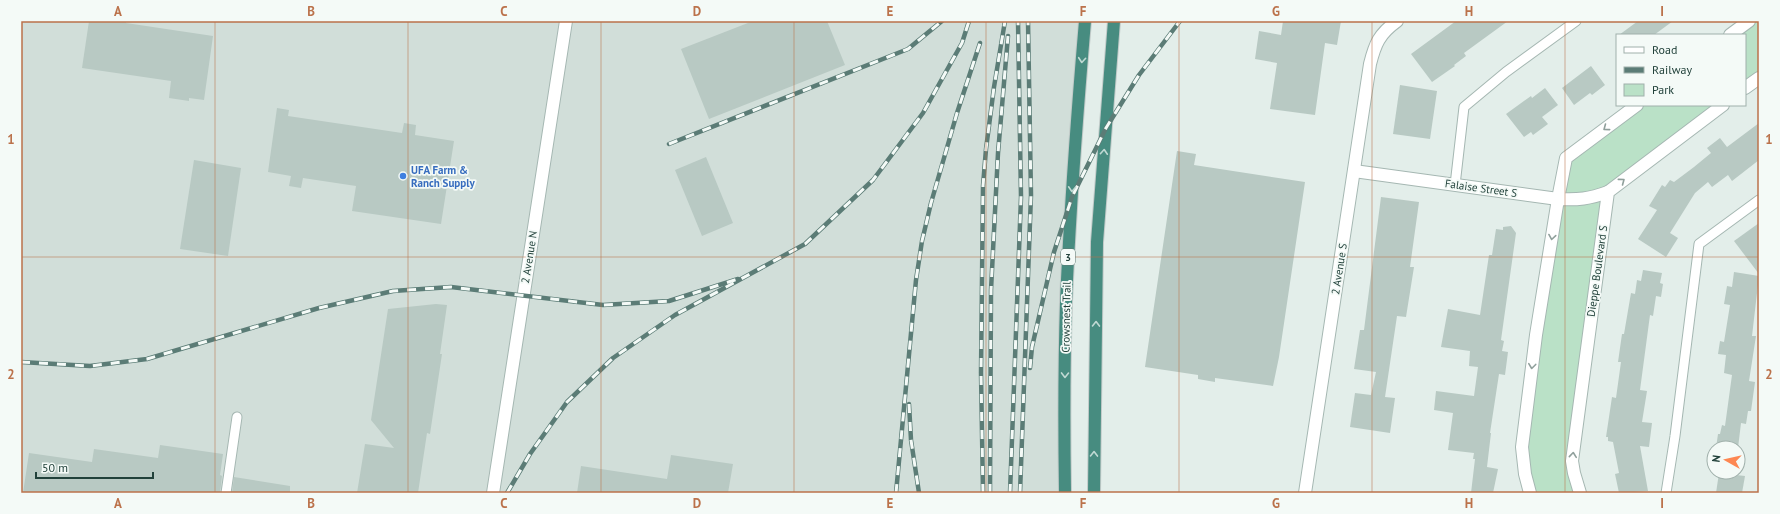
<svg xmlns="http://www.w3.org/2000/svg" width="1780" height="514" viewBox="0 0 1780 514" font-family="'PT Sans',sans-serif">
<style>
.built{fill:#d1ded9}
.green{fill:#bae1c7}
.building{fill:#b8c9c3}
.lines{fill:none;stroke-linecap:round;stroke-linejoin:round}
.service-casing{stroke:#a5b7b2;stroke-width:11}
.minor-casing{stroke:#a5b7b2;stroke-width:14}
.tertiary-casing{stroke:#a5b7b2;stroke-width:14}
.trunk-casing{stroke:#c1cac8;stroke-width:14}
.service{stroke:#fff;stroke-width:9}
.minor{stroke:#fff;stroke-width:12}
.tertiary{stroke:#fff;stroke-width:12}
.trunk{stroke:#478c80;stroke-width:12}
.rail-casing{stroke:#5b7c76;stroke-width:4.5}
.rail{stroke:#f4faf7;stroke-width:3;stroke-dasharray:9;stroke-linecap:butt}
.oneway{stroke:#c0d9d3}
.oneway2{stroke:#90a09c}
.grid{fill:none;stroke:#bb724b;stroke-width:1;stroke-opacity:0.55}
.shop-dot{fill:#3f7fe0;stroke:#f4faf7;stroke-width:1.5}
.labels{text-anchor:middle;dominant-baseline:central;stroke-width:3.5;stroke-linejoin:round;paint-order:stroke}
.shield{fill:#f4faf7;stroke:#607873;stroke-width:1}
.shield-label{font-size:10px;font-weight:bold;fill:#21413a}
.shop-label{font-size:11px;font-weight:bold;fill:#366cbe;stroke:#f4faf7;text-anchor:start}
.street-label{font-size:11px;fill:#21413a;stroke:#f4faf7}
.neatline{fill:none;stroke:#bb724b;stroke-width:1.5}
.grid-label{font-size:13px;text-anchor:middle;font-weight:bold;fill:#bb724b}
</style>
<rect width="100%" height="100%" fill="#e3eeea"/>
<polygon class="built" points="21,21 1085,21 1072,197 1067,493 21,493"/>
<g class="green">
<polygon points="1749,21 1759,21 1759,78 1745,88 1745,35 1730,35"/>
<polygon points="1637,105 1723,105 1608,192 1572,461 1580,493 1530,493 1522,460 1566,158"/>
</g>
<g class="building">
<polygon points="89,21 126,21 126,23 213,36 204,100 189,98 189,101 169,98 171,81 82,68"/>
<polygon points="753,21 827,21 845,65 709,119 681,49"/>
<polygon points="1283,21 1341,21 1337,45 1325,43 1315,115 1270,109 1277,63 1255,59 1259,31 1281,35"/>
<polygon points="1456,21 1508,21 1464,53 1466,56 1454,65 1455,66 1432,82 1411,54"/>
<polygon points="1638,21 1673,21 1654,35 1619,35"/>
<polygon points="1591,66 1605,85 1592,95 1590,93 1574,105 1562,88"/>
<polygon points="1400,85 1437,91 1430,139 1393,134"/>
<polygon points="1545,88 1558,105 1542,117 1548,124 1533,135 1531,132 1524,137 1506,114 1531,96 1532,98"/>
<polygon points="277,108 289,110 288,116 402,133 404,123 416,125 415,135 454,141 441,224 352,211 356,186 303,178 301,188 289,186 291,176 268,172"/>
<polygon points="1759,123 1759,160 1732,181 1728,175 1712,187 1708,182 1695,193 1670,233 1678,238 1666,257 1638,239 1657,210 1649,206 1662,185 1665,187 1670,180 1674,182 1694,167 1711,153 1707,148 1720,138 1727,147"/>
<polygon points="1177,151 1196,154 1194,165 1305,182 1279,357 1273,386 1215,378 1215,382 1198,379 1198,375 1145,367"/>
<polygon points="706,157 733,223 702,236 675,170"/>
<polygon points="194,160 241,168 228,256 180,249"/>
<polygon points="1381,197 1419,202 1410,267 1414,267 1406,317 1397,316 1385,397 1395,398 1390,433 1350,427 1355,393 1371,395 1376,372 1354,369 1360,330 1364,330"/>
<polygon points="1759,223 1759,274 1734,241"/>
<polygon points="1511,226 1516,233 1501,340 1504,341 1502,351 1508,352 1505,375 1499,374 1490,433 1491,433 1487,467 1498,469 1493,493 1471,493 1475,459 1473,459 1474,453 1448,450 1453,413 1434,410 1436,391 1474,396 1478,367 1469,366 1470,351 1441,347 1448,309 1480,315 1489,255 1492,255 1496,229 1503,230 1503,227"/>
<polygon points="1643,270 1662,273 1660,283 1663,284 1661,297 1656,296 1653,316 1650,315 1640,390 1647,391 1642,422 1652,423 1649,447 1640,446 1648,491 1619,493 1615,474 1619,473 1613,442 1608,441 1608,437 1606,437 1612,397 1616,398 1621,362 1618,362 1622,334 1624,334 1631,293 1635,294 1637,280 1641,281"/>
<polygon points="1734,272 1759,276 1752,336 1756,336 1749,381 1755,382 1751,411 1748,411 1746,424 1741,423 1738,448 1716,448 1718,434 1720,434 1722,425 1725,426 1732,375 1724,373 1726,355 1718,354 1720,341 1724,342 1730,305 1724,304 1727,286 1732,287"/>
<polygon points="436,304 447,305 440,354 442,354 430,434 427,433 418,493 357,493 365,444 394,448 371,420 388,309"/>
<polygon points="160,445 223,454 220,475 222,476 220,493 23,493 29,453 92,462 94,449 158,458"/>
<polygon points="671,455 733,464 728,493 577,493 581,466 667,479"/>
<polygon points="1719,473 1745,476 1742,493 1716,493"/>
<polygon points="234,477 290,486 290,493 232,493"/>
</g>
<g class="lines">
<defs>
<g id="service">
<polyline points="1455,185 1464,107 1506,72 1576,21"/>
<polyline points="226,493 237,417"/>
<polyline points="1666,493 1675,436 1699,244 1759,200"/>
</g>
<g id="minor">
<polyline points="1730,35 1749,21"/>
<polyline points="1745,88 1759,78"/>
<path d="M1354,171L1558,199C1578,200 1589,199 1608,192"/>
<path d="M1305,493L1370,64C1375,44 1379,34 1397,21"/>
<polyline points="1530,493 1525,474 1522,447 1536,335 1558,199 1566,158 1637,105"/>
<polyline points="1580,493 1574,473 1572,461 1608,192 1723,105"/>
</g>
<polyline id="tertiary" points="493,493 566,21"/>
<g id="trunk">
<path d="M1065,493C1064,429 1064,366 1066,302C1070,208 1077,115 1085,21"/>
<polyline points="1094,493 1097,242 1114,21"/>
</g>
</defs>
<use href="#service" class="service-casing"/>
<use href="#minor" class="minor-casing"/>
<use href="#tertiary" class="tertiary-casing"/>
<use href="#trunk" class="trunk-casing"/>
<use href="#service" class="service"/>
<use href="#minor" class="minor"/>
<use href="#tertiary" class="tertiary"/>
<use href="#trunk" class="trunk"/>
<defs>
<g id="rail">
<polyline points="669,144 908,49 942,21"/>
<polyline points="21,362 90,366 147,359 319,308 393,291 451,287 603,305 669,301 738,279"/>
<polyline points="1030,368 1032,347 1054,252 1072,197 1106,128 1139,75 1180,21"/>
<polyline points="909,404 911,440 919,493"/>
<polyline points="507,493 530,454 567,402 613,358 675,315 805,244 873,180 923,113 962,43 969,21"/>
<polyline points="896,493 916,280 922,241 931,203 957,113 980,43"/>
<polyline points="983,493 981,373 983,186 986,149 994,87 1005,21"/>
<polyline points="990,493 991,290 998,153 1008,36"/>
<polyline points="1010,493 1021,197 1018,21"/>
<polyline points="1020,493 1031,195 1028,21"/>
</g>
</defs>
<use href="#rail" class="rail-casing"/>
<use href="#rail" class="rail"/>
</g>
<defs><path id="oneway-chevron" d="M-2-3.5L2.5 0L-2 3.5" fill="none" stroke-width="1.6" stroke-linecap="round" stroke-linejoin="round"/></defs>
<g class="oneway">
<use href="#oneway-chevron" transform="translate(1082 60) rotate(95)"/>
<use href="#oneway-chevron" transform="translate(1104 152) rotate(-86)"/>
<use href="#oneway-chevron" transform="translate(1072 189) rotate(93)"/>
<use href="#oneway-chevron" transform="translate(1096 324) rotate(-89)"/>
<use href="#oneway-chevron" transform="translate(1065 375) rotate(91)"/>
<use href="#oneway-chevron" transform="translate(1094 454) rotate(-89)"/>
</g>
<g class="oneway2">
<use href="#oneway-chevron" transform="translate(1606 128) rotate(143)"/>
<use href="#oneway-chevron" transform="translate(1622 181) rotate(-37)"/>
<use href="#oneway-chevron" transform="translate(1552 237) rotate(99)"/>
<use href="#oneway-chevron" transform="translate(1532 366) rotate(97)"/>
<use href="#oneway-chevron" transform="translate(1573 455) rotate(-84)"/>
</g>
<path class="grid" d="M215,21V493M408,21V493M601,21V493M794,21V493M986,21V493M1179,21V493M1372,21V493M1565,21V493M21,257H1759"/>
<circle class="shop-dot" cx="403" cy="176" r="4"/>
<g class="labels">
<rect class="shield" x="1061" y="249" width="14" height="16" rx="3"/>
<g class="shield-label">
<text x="1068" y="257">3</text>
</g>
<g class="shop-label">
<text x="411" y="170">UFA Farm &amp;<tspan x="411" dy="13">Ranch Supply</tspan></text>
</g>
<g class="street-label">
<text transform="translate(1481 188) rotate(8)">Falaise Street S</text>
<text transform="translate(529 257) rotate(-81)">2 Avenue N</text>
<text transform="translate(1339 269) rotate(-81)">2 Avenue S</text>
<text transform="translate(1597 271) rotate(-82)">Dieppe Boulevard S</text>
<text transform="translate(1066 317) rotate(-89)">Crowsnest Trail</text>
</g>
</g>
<rect width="1780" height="514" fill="none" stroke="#f4faf7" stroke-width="44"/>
<rect x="1616" y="34" width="130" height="72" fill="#f4faf7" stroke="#a0b0ab"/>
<rect x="1624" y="47" width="20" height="6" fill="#ffffff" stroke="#a0b0ab"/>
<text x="1652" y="54" font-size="12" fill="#21413a">Road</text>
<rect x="1624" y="67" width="20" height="6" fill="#5b7c76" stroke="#a0b0ab"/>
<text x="1652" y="74" font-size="12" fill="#21413a">Railway</text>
<rect x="1624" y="84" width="20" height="12" fill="#bae1c7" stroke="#a0b0ab"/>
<text x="1652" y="94" font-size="12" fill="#21413a">Park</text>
<g transform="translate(1726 460) rotate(278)"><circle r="19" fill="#f4faf7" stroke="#a0b0ab"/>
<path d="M0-3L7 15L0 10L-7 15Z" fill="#fd8752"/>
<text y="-6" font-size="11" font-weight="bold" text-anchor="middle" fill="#21413a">N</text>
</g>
<path d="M36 472v6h117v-6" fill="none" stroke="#21413a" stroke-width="2"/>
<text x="42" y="472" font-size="12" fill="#21413a" stroke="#f4faf7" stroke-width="3" paint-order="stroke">50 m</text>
<rect x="22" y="22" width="1736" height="470" class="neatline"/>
<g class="grid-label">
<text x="118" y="16">A</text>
<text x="311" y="16">B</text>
<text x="504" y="16">C</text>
<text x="697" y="16">D</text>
<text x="890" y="16">E</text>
<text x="1083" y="16">F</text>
<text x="1276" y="16">G</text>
<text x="1469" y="16">H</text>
<text x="1662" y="16">I</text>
<text x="11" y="144">1</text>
<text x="1769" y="144">1</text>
<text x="11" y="379">2</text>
<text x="1769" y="379">2</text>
<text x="118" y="508">A</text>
<text x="311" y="508">B</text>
<text x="504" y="508">C</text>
<text x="697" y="508">D</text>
<text x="890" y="508">E</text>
<text x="1083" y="508">F</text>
<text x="1276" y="508">G</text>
<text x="1469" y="508">H</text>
<text x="1662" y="508">I</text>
</g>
</svg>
